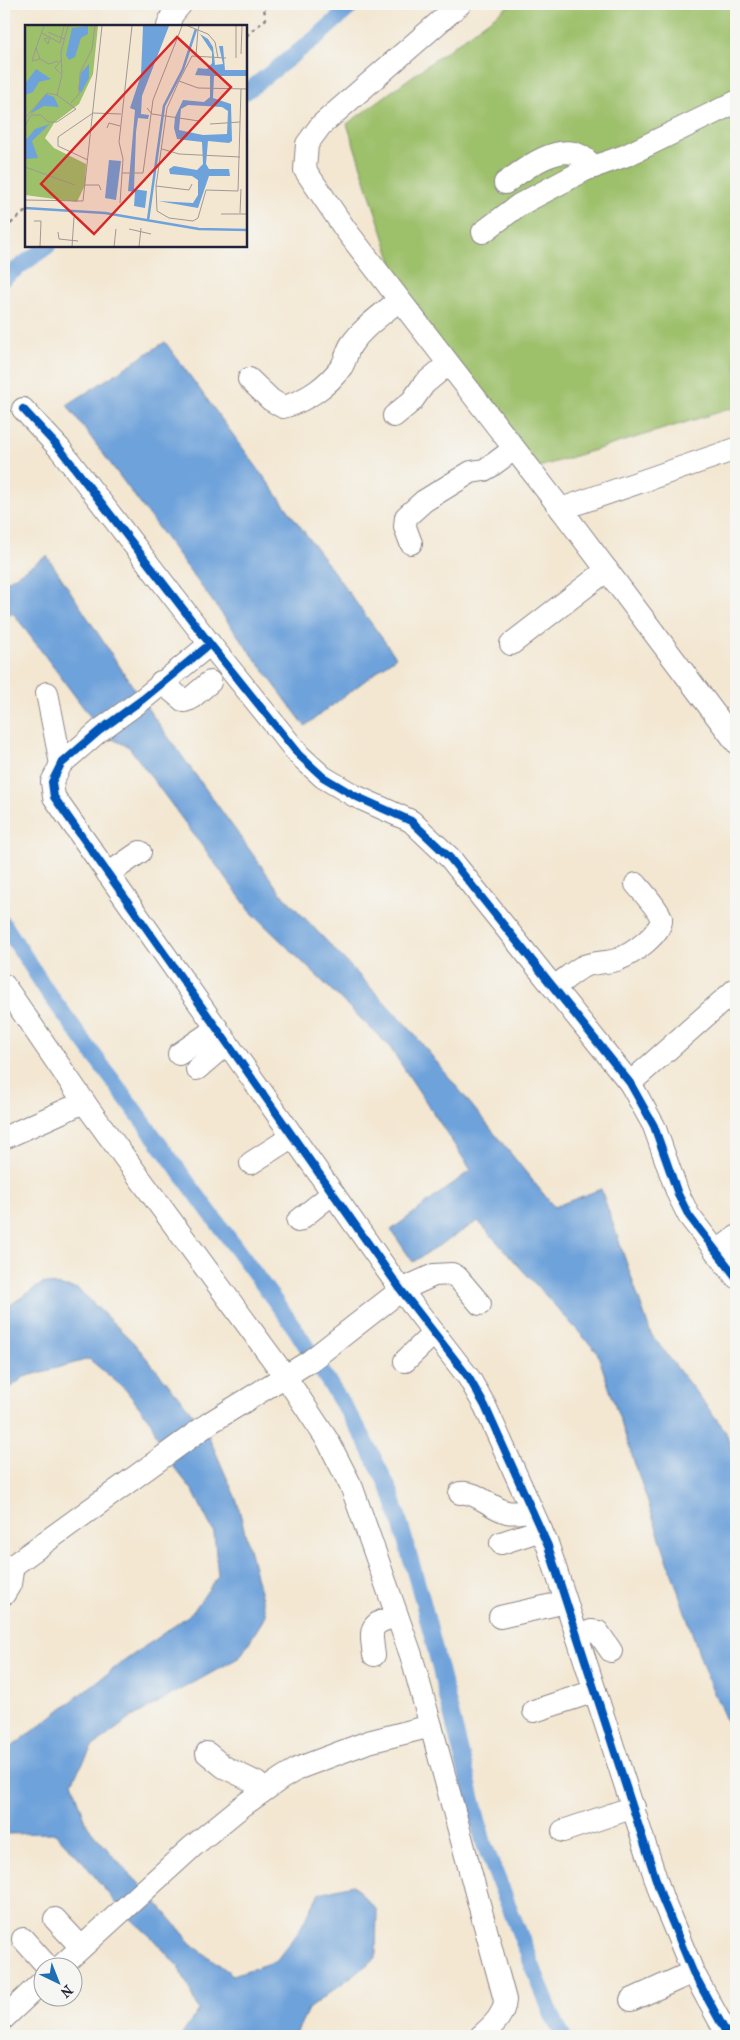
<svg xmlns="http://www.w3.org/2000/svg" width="740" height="2040" viewBox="0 0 740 2040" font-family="'IM FELL French Canon',serif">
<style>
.green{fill:#9dc06a;stroke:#607152}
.water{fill:#6ea2da;stroke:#48628a}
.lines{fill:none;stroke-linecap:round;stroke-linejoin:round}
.canal{stroke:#6ea2da;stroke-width:16}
.minor-casing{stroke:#8a8486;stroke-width:24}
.path{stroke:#8a8486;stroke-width:2.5;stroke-dasharray:4 4;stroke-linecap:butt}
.minor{stroke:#fff;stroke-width:22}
.cycleway-casing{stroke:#f6f6f2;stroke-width:11}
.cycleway{stroke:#0057b8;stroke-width:8}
.inset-river{fill:none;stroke:#6ea2da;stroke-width:2.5}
.inset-road{fill:none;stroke:#9f9896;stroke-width:1}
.view{fill:#d62828;fill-opacity:0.15;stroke:#d62828;stroke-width:2.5}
.inset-edge{fill:none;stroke:#22223b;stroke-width:2.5}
</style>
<rect width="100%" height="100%" fill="#f6f6f2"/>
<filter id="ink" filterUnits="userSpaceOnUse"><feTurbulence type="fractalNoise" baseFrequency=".02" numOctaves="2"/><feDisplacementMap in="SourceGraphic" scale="10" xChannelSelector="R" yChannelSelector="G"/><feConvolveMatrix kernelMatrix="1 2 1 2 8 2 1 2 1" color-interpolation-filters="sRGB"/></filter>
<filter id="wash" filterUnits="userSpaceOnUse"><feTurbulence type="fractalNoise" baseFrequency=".0096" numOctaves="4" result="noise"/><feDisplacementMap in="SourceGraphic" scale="20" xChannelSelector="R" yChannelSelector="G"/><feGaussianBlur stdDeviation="1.12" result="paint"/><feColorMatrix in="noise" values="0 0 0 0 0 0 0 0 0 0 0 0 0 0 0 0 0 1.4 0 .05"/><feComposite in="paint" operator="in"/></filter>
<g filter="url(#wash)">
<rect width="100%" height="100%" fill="#f3e7d2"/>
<polygon class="green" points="511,4 736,4 736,407 539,467 404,299 347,124"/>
<g class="water">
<polygon points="165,342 396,657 305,726 67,405"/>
<polygon points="47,556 143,702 280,892 410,1029 554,1207 601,1189 651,1334 725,1430 736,1463 736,1743 707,1677 597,1352 478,1221 413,1262 391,1230 471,1170 389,1046 251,912 129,747 104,735 13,613 4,618 4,583"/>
<polygon points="43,1283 78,1289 133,1342 205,1428 237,1501 266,1615 240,1657 132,1717 92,1747 72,1782 88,1827 121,1865 146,1890 194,1946 233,1975 276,1961 300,1929 319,1893 353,1885 377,1910 376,1958 308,2009 295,2036 181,2036 199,2010 179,1967 150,1936 121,1910 84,1863 55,1833 4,1834 4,1753 120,1664 192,1613 218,1576 214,1533 193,1491 166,1457 151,1422 125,1389 89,1359 24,1377 4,1393 4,1309"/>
</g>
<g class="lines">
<g class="canal">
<polyline points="246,92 318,36 354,4"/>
<polyline points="4,278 48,246"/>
<polyline points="4,924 47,991 294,1327 364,1438 392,1495 423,1602 484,1844 552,2015 563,2036"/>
</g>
</g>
</g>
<g filter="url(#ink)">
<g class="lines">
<defs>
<g id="minor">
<polyline points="460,4 321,125 307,144 305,170 345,229 561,509 736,742"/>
<polyline points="168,26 172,15 181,4"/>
<path d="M505,183C523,170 558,142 581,156C586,159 590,163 594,167"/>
<polyline points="483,232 519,205 585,170 627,155 736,102"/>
<path d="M249,379L271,400L283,407C306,401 328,386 342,366C346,359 347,351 351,345C363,327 383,314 399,300"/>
<polyline points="23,409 60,449 210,644 299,755 323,777 355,796 411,821 450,858 630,1083 654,1126 678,1194 689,1216 736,1277"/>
<polyline points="394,416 412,401 424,384 448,364"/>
<polyline points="561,509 736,449"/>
<polyline points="411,543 405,527 406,517 424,501 471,472 484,470 491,466 514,449"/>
<polyline points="210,644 143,699 99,731 61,764 52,782 54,797 401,1290 469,1378 485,1406 548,1546 662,1898 693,1972 728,2036"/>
<polyline points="511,644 607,570"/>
<polyline points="161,682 184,701 190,699 210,682"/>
<polyline points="47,693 61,764"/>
<polyline points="108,874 140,852"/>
<polyline points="4,985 89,1109 285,1376 328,1441 352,1488 374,1550 411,1655 431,1726"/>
<path d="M554,987C563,981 572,973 582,967C594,961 607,964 619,959C632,954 663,933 661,918C659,910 642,891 636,884"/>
<polyline points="179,1054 217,1028"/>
<polyline points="197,1069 227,1043"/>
<polyline points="630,1083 736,989"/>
<polyline points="4,1138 84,1102"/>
<polyline points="251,1163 293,1136"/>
<polyline points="298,1221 333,1193"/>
<polyline points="716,1252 736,1237"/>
<polyline points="405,1361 434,1333"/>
<path d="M460,1493C476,1490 490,1508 507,1512C515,1514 524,1511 532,1511"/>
<polyline points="501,1543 541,1530"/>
<polyline points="4,1572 211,1422 310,1361 401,1290 434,1275 452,1274 458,1278 480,1304"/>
<polyline points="4,1594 10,1584 13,1565"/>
<polyline points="500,1617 566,1602"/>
<polyline points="577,1636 591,1631 598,1632 611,1651"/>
<path d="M374,1655C370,1627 369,1624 397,1616"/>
<polyline points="534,1711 595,1691"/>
<polyline points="207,1753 224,1767 257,1783 263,1791"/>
<polyline points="563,1831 634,1807"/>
<polyline points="55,1919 81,1947"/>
<polyline points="23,1939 49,1968"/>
<path d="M59,1968L192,1847L241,1807L282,1778L299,1768L368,1742L431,1726L505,2000C504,2016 492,2026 481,2036"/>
<polyline points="631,2000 693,1972"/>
<polyline points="4,2018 42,1982"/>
</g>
</defs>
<use href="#minor" class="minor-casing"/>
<g class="path">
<polyline points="246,36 266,19 263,4"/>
<polyline points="4,229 26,211"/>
</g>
<use href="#minor" class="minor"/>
<defs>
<g id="cycleway">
<polyline points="23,409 60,449 210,644 299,755 323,777 355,796 411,821 450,858 630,1083 654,1126 678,1194 689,1216 736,1277"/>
<polyline points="210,644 143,699 99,731 61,764 52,782 54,797 401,1290 469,1378 485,1406 548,1546 662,1898 693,1972 728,2036"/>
</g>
</defs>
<use href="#cycleway" class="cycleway-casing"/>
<use href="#cycleway" class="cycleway"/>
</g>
</g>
<g transform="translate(25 25)">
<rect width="222" height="222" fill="#f3e7d2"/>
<path d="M0,1H73L68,49L54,79L29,98L20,113L29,123L61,139L60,160L52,177L0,170Z" fill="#9dc06a"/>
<path d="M63,1V9L56,13L50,32L44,35L41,30L47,3ZM118,1H144L117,71L116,89L124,90L123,94L113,93L111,107L109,164L122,166L120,183L109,181L110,167L103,166L110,85L105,83L116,50ZM175,9L183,14L188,22L190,40L198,39L194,21H198L200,45H222V51H189L188,73L206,79L207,116L204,118L183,116L181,139L184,144H204L205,151H184L173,183L133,176L168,178L173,170V155L167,151L145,149L144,144L149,141L172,145L178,139L177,117L152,114L149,103L150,92L158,75L179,77L185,72V51L170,50L173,43L182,44L187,38V27ZM163,80L197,82L203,86L202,109L178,110L154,105L156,84ZM64,39V53L56,68L53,64L56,48ZM11,44L26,54L14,57L8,67L0,70V59ZM21,69L29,72L34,82L19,81L5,89ZM25,99L7,116L13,133L0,134V116L10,104ZM84,135L96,136L91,175L80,173Z" fill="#6ea2da" fill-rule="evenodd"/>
<path class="inset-river" d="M0,183L80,188L174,204L223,205M123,195L139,81L158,44L171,4"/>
<path class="inset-road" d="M19,1L11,23L15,34L24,39L33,36M163,1L173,5L171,30M174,1L173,5L183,9L190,17L193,33M211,1V33M23,7L39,14M17,8L35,18L39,1M23,13L19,14L23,19L25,12M11,23L7,36L15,34M216,29L217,1M201,33L167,31L154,56L173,63L223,64M37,49L36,27L43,1M154,56L142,83L131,161L132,186L144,193L168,196L173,193L181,165L213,166L216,64M46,78L54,69L55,48L67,24L70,1M122,83L127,89L174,96M0,93L22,68L32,70M185,99L215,97M0,101L6,90H16L23,97H32L51,84L32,70L37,50L30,43L36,35M82,103L84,98L95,101M137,124L154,129L215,132M63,135L33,121V112L68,88L96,89M0,142L50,160M97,148H118L128,75L157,1M60,160H74L76,165M131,161L164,165L167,159M0,175L58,176L77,1M95,178L98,134L94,117L107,1M215,188L216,164M196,189H223M9,196H16L15,222M104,204L126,209M33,207L34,214L53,216M47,222L49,192M89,222L91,204M114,222L116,203"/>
<path class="view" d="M152,12L206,62L69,209L16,159Z"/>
<rect width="222" height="222" class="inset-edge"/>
</g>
<rect width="740" height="2040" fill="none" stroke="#f6f6f2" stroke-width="20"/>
<g transform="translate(58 1982) rotate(137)"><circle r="24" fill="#f6f6f2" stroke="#a1a1a9"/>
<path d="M0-4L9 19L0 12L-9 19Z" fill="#1f6fb2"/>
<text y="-8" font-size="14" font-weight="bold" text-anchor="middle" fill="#22223b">N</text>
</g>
</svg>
